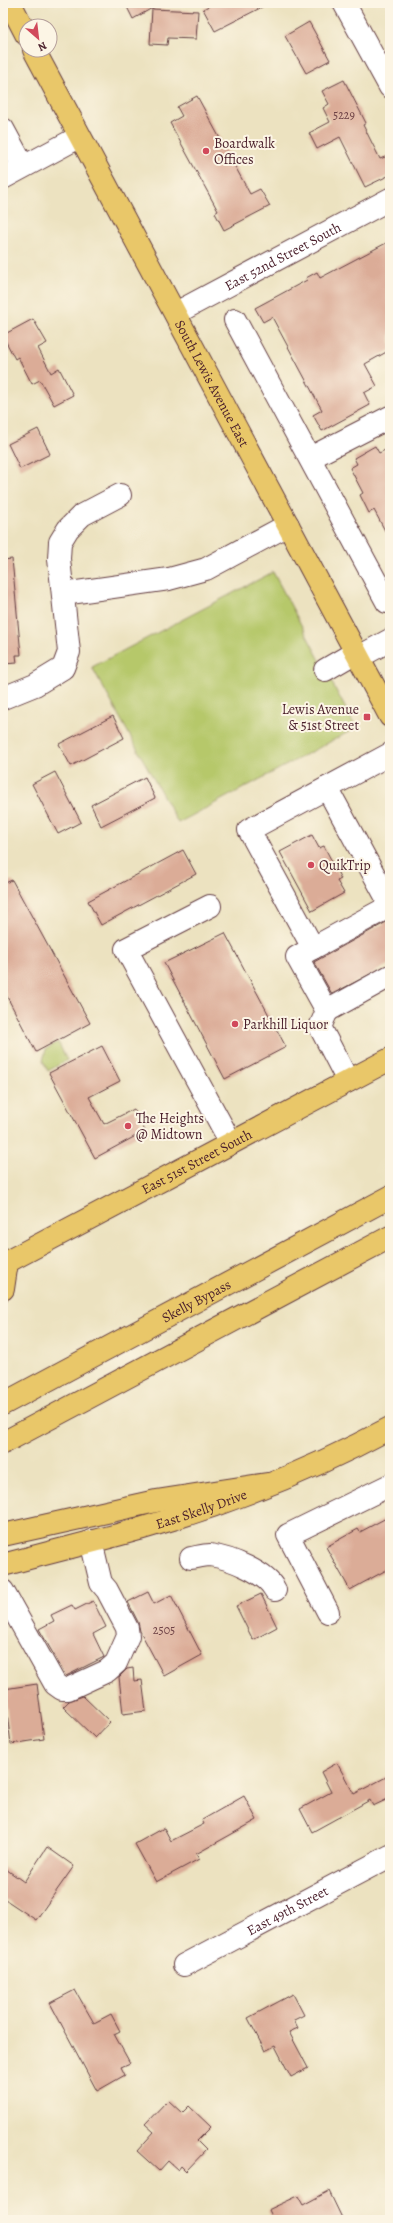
<svg xmlns="http://www.w3.org/2000/svg" width="393" height="2223" viewBox="0 0 393 2223" font-family="Alegreya,serif">
<style>
.green{fill:#b6c86b;stroke:#80744b}
.building{fill:#dbac97}
.lines{fill:none;stroke-linecap:round;stroke-linejoin:round}
.minor-casing{stroke:#623c41;stroke-width:24}
.major-casing{stroke:#623c41;stroke-width:24}
.highway-casing{stroke:#623c41;stroke-width:24}
.minor{stroke:#fff;stroke-width:22}
.major{stroke:#e9c769;stroke-width:22}
.highway{stroke:#e9c769;stroke-width:22}
.poi-dot{fill:#d1495b;stroke:#fcf5e5;stroke-width:1.5}
.labels{text-anchor:middle;dominant-baseline:central;stroke-width:4;stroke-linejoin:round;paint-order:stroke}
.number-label{font-size:12px;fill:#6e4246}
.poi-label{font-size:14px;fill:#4a1f2b;stroke:#fcf5e5;text-anchor:start}
.street-label{font-size:14px;fill:#4a1f2b;stroke:#fcf5e5}
</style>
<rect width="100%" height="100%" fill="#fcf5e5"/>
<filter id="ink" filterUnits="userSpaceOnUse"><feTurbulence type="fractalNoise" baseFrequency=".025" numOctaves="2"/><feDisplacementMap in="SourceGraphic" scale="8" xChannelSelector="R" yChannelSelector="G"/><feConvolveMatrix kernelMatrix="1 2 1 2 8 2 1 2 1" color-interpolation-filters="sRGB"/></filter>
<filter id="wash" filterUnits="userSpaceOnUse"><feTurbulence type="fractalNoise" baseFrequency=".012" numOctaves="4" result="noise"/><feDisplacementMap in="SourceGraphic" scale="16" xChannelSelector="R" yChannelSelector="G"/><feGaussianBlur stdDeviation="0.9" result="paint"/><feColorMatrix in="noise" values="0 0 0 0 0 0 0 0 0 0 0 0 0 0 0 0 0 1.4 0 .05"/><feComposite in="paint" operator="in"/></filter>
<g filter="url(#wash)">
<rect width="100%" height="100%" fill="#ece2c0"/>
<g class="green">
<polygon points="273,572 356,728 178,823 92,667"/>
<polygon points="58,1042 67,1060 48,1071 43,1061 46,1049"/>
</g>
<g id="blocks">
<g class="building">
<polygon points="125,3 161,3 133,19"/>
<polygon points="215,3 270,3 215,31 203,9"/>
<polygon points="152,9 198,11 196,39 168,38 167,45 150,44"/>
<polygon points="309,22 330,60 306,73 285,36"/>
<polygon points="344,80 366,123 363,125 380,159 390,155 390,175 365,187 340,137 317,149 309,133 330,122 323,108 329,104 322,91"/>
<polygon points="197,96 250,194 260,189 270,206 224,230 215,213 218,211 170,123 182,116 177,107"/>
<polygon points="390,241 390,350 365,364 377,386 364,393 370,405 322,431 313,415 322,410 272,317 263,322 255,308 307,280 306,278 317,272 320,278"/>
<polygon points="33,319 47,343 38,348 51,373 59,368 73,395 54,405 40,380 32,384 18,357 15,359 4,338 7,337 5,334"/>
<polygon points="38,429 50,454 20,469 8,444"/>
<polygon points="375,446 379,453 385,450 390,460 390,540 374,510 369,513 360,495 363,493 350,468 357,464 354,458"/>
<polygon points="12,559 21,655 16,655 17,663 3,664 3,560"/>
<polygon points="113,716 124,738 71,766 59,744"/>
<polygon points="55,772 81,822 58,834 32,784"/>
<polygon points="145,777 155,798 101,826 91,805"/>
<polygon points="312,835 319,848 324,846 341,879 337,881 344,893 312,911 280,852"/>
<polygon points="183,850 196,874 101,925 88,901"/>
<polygon points="12,880 90,1023 36,1052 3,989 3,884"/>
<polygon points="390,920 390,964 332,994 314,962"/>
<polygon points="225,933 286,1047 225,1079 164,963"/>
<polygon points="102,1046 120,1081 89,1097 104,1124 134,1109 145,1131 95,1158 49,1073"/>
<polygon points="390,1516 390,1568 350,1590 326,1547 358,1529 360,1532"/>
<polygon points="148,1592 154,1604 171,1595 202,1655 164,1676 140,1631 138,1622 128,1602"/>
<polygon points="261,1594 277,1627 253,1640 236,1606"/>
<polygon points="93,1601 106,1627 93,1634 104,1657 66,1676 39,1629 54,1621 51,1615 72,1605 75,1610"/>
<polygon points="133,1668 134,1681 142,1680 146,1711 123,1714 119,1677 127,1669"/>
<polygon points="37,1684 44,1739 11,1744 4,1689"/>
<polygon points="83,1696 110,1722 95,1738 63,1707 69,1701"/>
<polygon points="337,1763 354,1794 390,1775 390,1798 373,1806 370,1800 312,1832 300,1809 331,1792 321,1772"/>
<polygon points="244,1796 257,1820 196,1854 199,1859 156,1882 135,1844 164,1828 171,1841 204,1824 202,1820"/>
<polygon points="47,1847 74,1866 36,1920 3,1898 3,1867 24,1882"/>
<polygon points="75,1990 94,2023 111,2014 120,2031 114,2034 130,2063 121,2067 125,2075 97,2091 50,2003"/>
<polygon points="293,1994 304,2015 294,2020 298,2028 289,2032 308,2068 291,2077 275,2046 265,2051 248,2018"/>
<polygon points="168,2100 182,2113 189,2106 211,2127 197,2141 206,2150 186,2171 181,2166 178,2170 168,2161 159,2171 137,2151 154,2132 145,2124"/>
<polygon points="329,2191 343,2220 273,2220 268,2210 298,2196 303,2205"/>
</g>
</g>
</g>
<g filter="url(#ink)">
<use href="#blocks" fill-opacity="0" stroke="#623c41" stroke-width="1"/>
<g class="lines">
<defs>
<g id="minor">
<polyline points="344,3 390,87"/>
<polyline points="3,129 23,166"/>
<polyline points="3,178 79,137"/>
<path id="s1" d="M176,313L390,199"/>
<polyline points="235,320 387,602"/>
<polyline points="310,458 390,417"/>
<polyline points="63,594 169,579 206,569 288,525"/>
<polyline points="359,657 390,640"/>
<polyline points="325,670 356,652"/>
<polyline points="3,698 35,685 63,668 69,652 59,559 60,542 68,529 82,515 120,495"/>
<polyline points="327,788 390,904"/>
<polyline points="210,906 126,949 231,1143"/>
<polyline points="313,948 390,906"/>
<polyline points="327,1011 390,976"/>
<polyline points="348,1081 320,1027 327,1011 297,957 313,948 249,830 390,754"/>
<path d="M191,1558C197,1557 204,1555 210,1555C230,1558 266,1572 275,1590"/>
<polyline points="3,1591 55,1684 62,1689 68,1689 107,1671 116,1663 128,1636 127,1628 107,1590 101,1583 91,1541"/>
<polyline points="328,1612 288,1535 390,1485"/>
<path id="s2" d="M184,1965L390,1856"/>
</g>
<g id="major">
<polyline points="10,3 26,34"/>
<path id="s3" d="M34,50L390,716"/>
<path id="s4" d="M3,1264L390,1059"/>
<path id="s5" d="M3,1565C50,1552 97,1541 143,1528C226,1504 314,1469 390,1428"/>
</g>
<g id="highway">
<polyline points="3,1289 7,1262"/>
<path id="s6" d="M3,1404L390,1197"/>
<polyline points="3,1443 390,1237"/>
<polyline points="3,1535 156,1501 267,1484"/>
</g>
</defs>
<use href="#minor" class="minor-casing"/>
<use href="#major" class="major-casing"/>
<use href="#highway" class="highway-casing"/>
<use href="#minor" class="minor"/>
<use href="#major" class="major"/>
<use href="#highway" class="highway"/>
</g>
</g>
<g class="poi-dot">
<circle cx="206" cy="151" r="4"/>
<rect x="363" y="713" width="8" height="8" rx="2"/>
<circle cx="311" cy="865" r="4"/>
<circle cx="235" cy="1024" r="4"/>
<circle cx="128" cy="1126" r="4"/>
</g>
<g class="labels">
<g class="number-label">
<text x="344" y="115">5229</text>
<text x="164" y="1630">2505</text>
</g>
<g class="poi-label">
<text x="214" y="143">Boardwalk<tspan x="214" dy="16">Offices</tspan></text>
<text x="359" y="709" text-anchor="end">Lewis Avenue<tspan x="359" dy="16">&amp; 51st Street</tspan></text>
<text x="319" y="865">QuikTrip</text>
<text x="243" y="1024">Parkhill Liquor</text>
<text x="136" y="1118">The Heights<tspan x="136" dy="16">@ Midtown</tspan></text>
</g>
<g class="street-label">
<text stroke="none"><textPath href="#s1" startOffset="121">East 52nd Street South</textPath></text>
<text stroke="none"><textPath href="#s3" startOffset="378">South Lewis Avenue East</textPath></text>
<text stroke="none"><textPath href="#s4" startOffset="219">East 51st Street South</textPath></text>
<text stroke="none"><textPath href="#s6" startOffset="219">Skelly Bypass</textPath></text>
<text stroke="none"><textPath href="#s5" startOffset="206">East Skelly Drive</textPath></text>
<text stroke="none"><textPath href="#s2" startOffset="117">East 49th Street</textPath></text>
</g>
</g>
<rect width="393" height="2223" fill="none" stroke="#fcf5e5" stroke-width="16"/>
<g transform="translate(38 38) rotate(152)"><circle r="19" fill="#fcf5e5" stroke="#b59f9b"/>
<path d="M0-3L7 15L0 10L-7 15Z" fill="#d1495b"/>
<text y="-6" font-size="11" font-weight="bold" text-anchor="middle" fill="#4a1f2b">N</text>
</g>
</svg>
